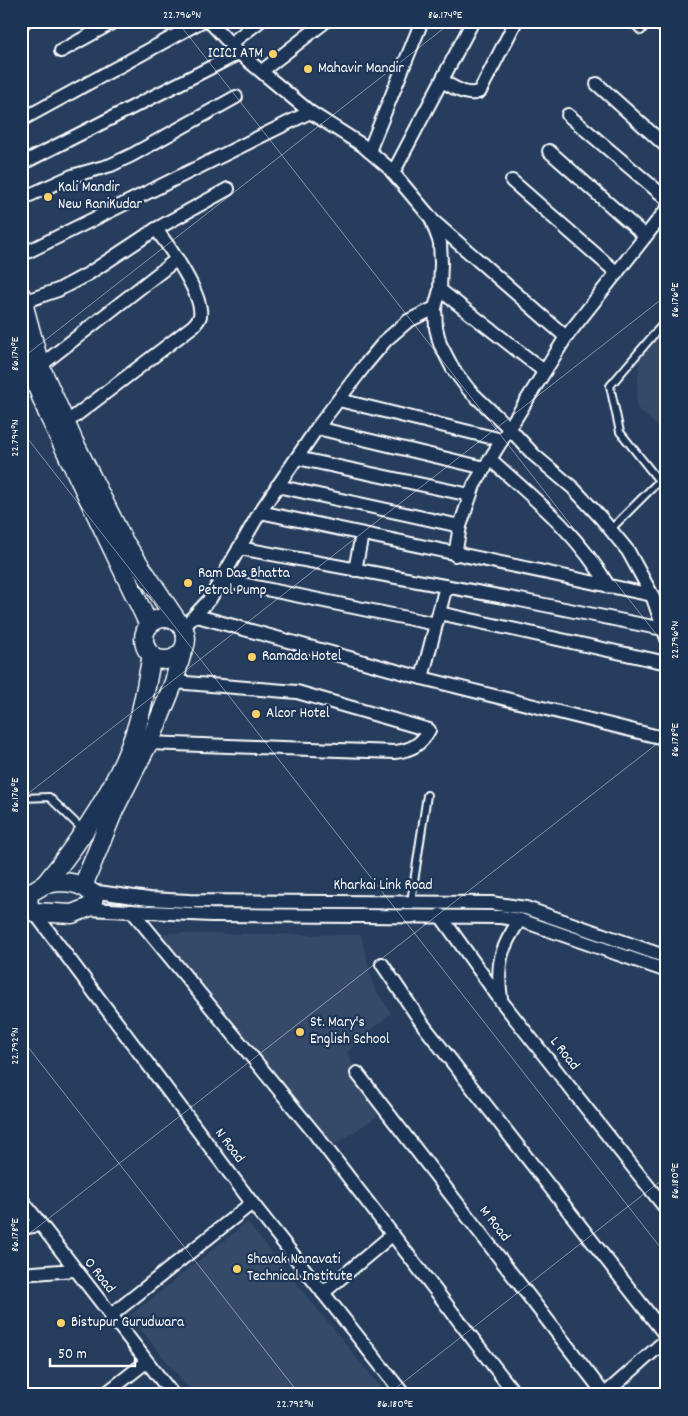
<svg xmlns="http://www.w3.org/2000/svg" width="688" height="1416" viewBox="0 0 688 1416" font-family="Dekko,sans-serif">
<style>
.built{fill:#344a68}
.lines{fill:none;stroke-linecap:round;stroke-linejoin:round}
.service-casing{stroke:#fff;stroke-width:10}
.minor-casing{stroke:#fff;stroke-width:16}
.secondary-casing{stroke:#fff;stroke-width:21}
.path{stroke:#fff;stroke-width:2;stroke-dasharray:5 4;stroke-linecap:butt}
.service{stroke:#1d3557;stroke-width:6}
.minor{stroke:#1d3557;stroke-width:12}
.secondary{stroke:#1d3557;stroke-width:18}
.ticks{fill:none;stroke:#fff;stroke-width:1;stroke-opacity:0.45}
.poi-dot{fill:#ffd166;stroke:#1d3557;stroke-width:2}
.labels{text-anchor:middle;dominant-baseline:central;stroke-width:4.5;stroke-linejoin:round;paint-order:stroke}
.poi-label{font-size:15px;fill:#fff;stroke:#1d3557;text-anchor:start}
.street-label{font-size:15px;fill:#fff;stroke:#1d3557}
.neatline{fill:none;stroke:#fff;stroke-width:2}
.ticks-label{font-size:12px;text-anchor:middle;fill:#fff}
</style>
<rect width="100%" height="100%" fill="#263d5e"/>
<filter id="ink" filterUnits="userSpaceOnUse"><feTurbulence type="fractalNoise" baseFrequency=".02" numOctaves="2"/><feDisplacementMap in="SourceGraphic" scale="10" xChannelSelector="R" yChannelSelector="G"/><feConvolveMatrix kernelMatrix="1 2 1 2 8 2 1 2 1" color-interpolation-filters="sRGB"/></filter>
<g filter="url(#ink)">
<g class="built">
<polygon points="667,320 667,435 636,407 640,349"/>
<polygon points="148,933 361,935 374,988 391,1013 347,1052 378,1116 327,1150"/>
<polygon points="247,1222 387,1395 194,1395 130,1316"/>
</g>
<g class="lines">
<defs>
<g id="service">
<polyline points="631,21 641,31 649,21"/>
<polyline points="659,481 620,432 610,386 667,319"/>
<polyline points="611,529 659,481 667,488"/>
<polyline points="21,798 49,797 83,830"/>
<polyline points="411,902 427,795"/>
</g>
<g id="minor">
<polyline points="209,21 239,53 310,112 362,145 389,168 431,218 440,243 441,263 440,290 435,308 436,328 440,344 453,369 469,390 509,428 534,455 573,488 601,518 628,551 652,595 667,639"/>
<polyline points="21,26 25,21"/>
<polyline points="230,44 260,21"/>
<polyline points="61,51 115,21"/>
<polyline points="262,71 326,21"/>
<path d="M442,81C453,87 468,98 480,91L516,21"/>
<polyline points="597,84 667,147"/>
<polyline points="568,115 667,199"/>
<polyline points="21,120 202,21"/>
<polyline points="369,151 422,21"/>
<polyline points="549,151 645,236"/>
<polyline points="21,164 239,53"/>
<polyline points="393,173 473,21"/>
<polyline points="512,181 617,273"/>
<polyline points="21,199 72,176 111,165 132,155 236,97"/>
<polyline points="432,220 566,337"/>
<polyline points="21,255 310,112"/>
<polyline points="440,290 544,371"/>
<polyline points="23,302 58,290 88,274 156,229 228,189"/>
<polyline points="40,366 177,259"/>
<polyline points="339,400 502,440"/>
<path d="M66,423L193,326C196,323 199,320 200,316C204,296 168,245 156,229"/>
<polyline points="317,428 485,468"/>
<polyline points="297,458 470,495"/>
<path d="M491,460C535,499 579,535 609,587"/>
<polyline points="277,486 460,526"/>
<polyline points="260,512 652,595"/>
<polyline points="239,548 520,600 663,629"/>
<polyline points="455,555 460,526 474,485 566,337 667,209"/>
<polyline points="355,570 362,534"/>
<polyline points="222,580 436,624"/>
<polyline points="439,613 667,663"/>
<polyline points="197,616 422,678 667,739"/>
<polyline points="183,628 210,599 260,512 317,428 365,365 386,340 408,321 435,308"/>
<polyline points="422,678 446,586"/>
<path d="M148,743L395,752C411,750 421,745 429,730L297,692L174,682"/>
<polyline points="90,891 149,899 189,901 491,903 526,908 667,957"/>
<polyline points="88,909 211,915 501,917 520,920 667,971"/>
<polyline points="132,911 316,1135 516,1395"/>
<polyline points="34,912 252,1203 404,1395"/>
<polyline points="440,915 502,1002 667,1210"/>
<polyline points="382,964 424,1026 667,1337"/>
<path d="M501,999C496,965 500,948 520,920"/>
<polyline points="357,1073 605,1395"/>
<polyline points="21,1199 173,1395"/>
<polyline points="21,1228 39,1225"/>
<polyline points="21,1274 74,1270"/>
<polyline points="323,1293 392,1235"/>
<polyline points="110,1316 252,1203"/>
<polyline points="104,1395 146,1362"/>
<polyline points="604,1395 667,1339"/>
</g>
<g id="secondary">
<polyline points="21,295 40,366 74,442 123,540 178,622"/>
<polyline points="24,354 48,414 149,625"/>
<circle cx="165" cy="639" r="21"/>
<path d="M58,882C72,882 85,884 94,896L92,906L72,914L34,912L29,907L28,894L45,884Z"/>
<path d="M45,884C81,840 121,781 137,726C144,703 147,679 152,655"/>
<polyline points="83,886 114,810 153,734 174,682 182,652"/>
</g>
</defs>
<use href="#service" class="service-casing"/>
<use href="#minor" class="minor-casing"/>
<use href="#secondary" class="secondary-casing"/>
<polyline class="path" points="667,370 667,384"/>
<use href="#service" class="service"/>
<use href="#minor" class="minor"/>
<use href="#secondary" class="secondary"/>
</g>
</g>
<path class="ticks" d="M177,21L667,648M652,21L667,40M21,359L453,21M21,430L667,1256M21,799L667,295M21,1038L300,1395M21,1240L667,736M387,1395L667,1176"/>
<g class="poi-dot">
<circle cx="273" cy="54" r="5"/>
<circle cx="308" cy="69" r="5"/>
<circle cx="48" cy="197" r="5"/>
<circle cx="188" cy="583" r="5"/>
<circle cx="252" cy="657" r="5"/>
<circle cx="256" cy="714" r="5"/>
<circle cx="300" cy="1032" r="5"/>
<circle cx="237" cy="1269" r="5"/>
<circle cx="61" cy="1323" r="5"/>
</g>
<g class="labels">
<g class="poi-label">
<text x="263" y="54" text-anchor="end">ICICI ATM</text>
<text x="318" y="69">Mahavir Mandir</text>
<text x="58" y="188">Kali Mandir<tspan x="58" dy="17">New RaniKudar</tspan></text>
<text x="198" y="574">Ram Das Bhatta<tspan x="198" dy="17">Petrol Pump</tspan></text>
<text x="262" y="657">Ramada Hotel</text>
<text x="266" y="714">Alcor Hotel</text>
<text x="310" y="1023">St. Mary's<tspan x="310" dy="17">English School</tspan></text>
<text x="247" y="1260">Shavak Nanavati<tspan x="247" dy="17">Technical Institute</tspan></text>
<text x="71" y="1323">Bistupur Gurudwara</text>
</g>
<g class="street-label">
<text x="383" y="886">Kharkai Link Road</text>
<text transform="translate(564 1054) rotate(52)">L Road</text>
<text transform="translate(229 1146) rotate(53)">N Road</text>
<text transform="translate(494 1224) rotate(52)">M Road</text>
<text transform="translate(99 1276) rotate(52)">O Road</text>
</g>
</g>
<rect width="688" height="1416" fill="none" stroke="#1d3557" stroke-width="55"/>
<path d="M50 1358v8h85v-8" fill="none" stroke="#ffffff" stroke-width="2.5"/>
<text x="58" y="1358" font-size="15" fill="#ffffff" stroke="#1d3557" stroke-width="4" paint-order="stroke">50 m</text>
<rect x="28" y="28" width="632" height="1360" class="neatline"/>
<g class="ticks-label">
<text x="182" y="18">22.796°N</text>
<text x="445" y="18">86.174°E</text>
<text transform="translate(674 300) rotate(-90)" y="4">86.176°E</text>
<text transform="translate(14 354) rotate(-90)" y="4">86.174°E</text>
<text transform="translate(14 438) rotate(-90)" y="4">22.794°N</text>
<text transform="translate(674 640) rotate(-90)" y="4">22.796°N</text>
<text transform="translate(674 740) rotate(-90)" y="4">86.178°E</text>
<text transform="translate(14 795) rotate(-90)" y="4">86.176°E</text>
<text transform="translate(14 1046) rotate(-90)" y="4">22.792°N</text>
<text transform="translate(674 1181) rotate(-90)" y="4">86.180°E</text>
<text transform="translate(14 1235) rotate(-90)" y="4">86.178°E</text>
<text x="295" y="1407">22.792°N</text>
<text x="395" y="1407">86.180°E</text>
</g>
</svg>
